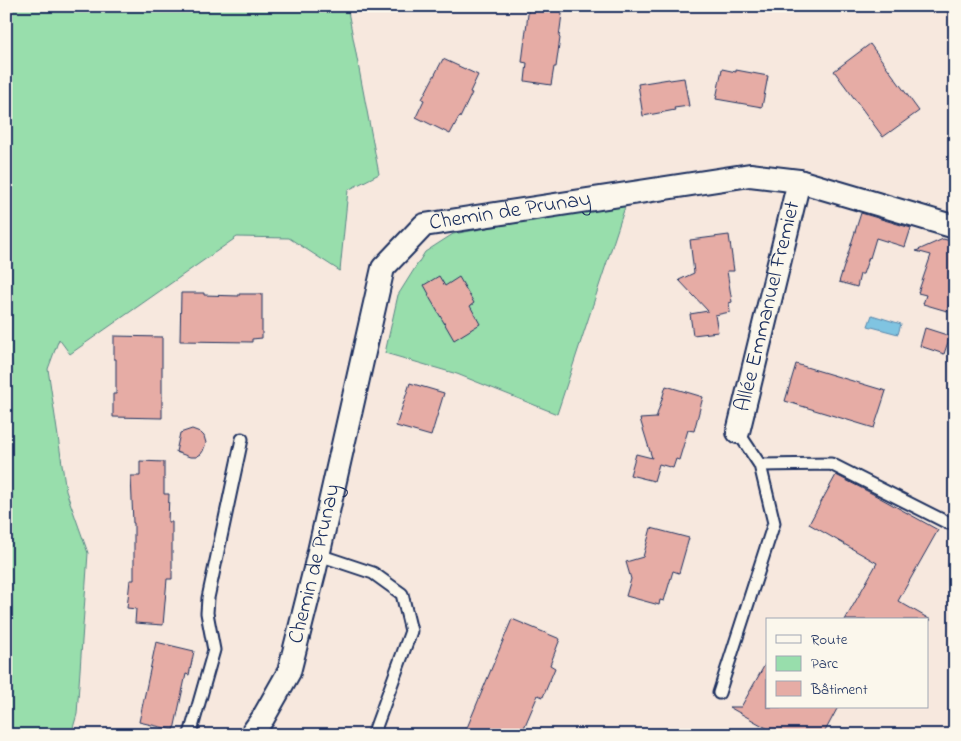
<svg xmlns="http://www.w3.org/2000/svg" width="961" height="741" viewBox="0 0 961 741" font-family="'Indie Flower',sans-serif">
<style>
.green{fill:#98deac;stroke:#5a8685}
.water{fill:#80c4e1;stroke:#5888ad}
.building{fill:#e6aca5;stroke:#1b2f5e}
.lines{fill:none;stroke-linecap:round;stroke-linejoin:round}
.lane-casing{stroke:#1b2f5e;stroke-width:15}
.street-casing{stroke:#1b2f5e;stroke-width:26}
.lane{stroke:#fbf7ec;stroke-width:11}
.street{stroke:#fbf7ec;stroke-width:22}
.labels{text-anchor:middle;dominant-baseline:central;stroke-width:4;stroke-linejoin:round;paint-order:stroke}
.street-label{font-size:22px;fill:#1b2f5e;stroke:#fbf7ec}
</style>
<rect width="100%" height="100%" fill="#f7e8de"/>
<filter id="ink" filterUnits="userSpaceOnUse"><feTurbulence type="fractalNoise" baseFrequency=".02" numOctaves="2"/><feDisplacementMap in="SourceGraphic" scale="10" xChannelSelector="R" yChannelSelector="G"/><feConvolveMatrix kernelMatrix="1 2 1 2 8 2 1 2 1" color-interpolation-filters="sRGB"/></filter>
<g filter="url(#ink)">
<g class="green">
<polygon points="6,6 347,6 379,174 348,190 340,271 289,238 237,237 70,354 59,339 48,369 66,491 88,553 77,714 71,735 6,735"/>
<polygon points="626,204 557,414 457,374 385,353 398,295 425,252 453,234"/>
</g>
<polygon class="water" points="872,315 901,324 898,334 868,326"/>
<g class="building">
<polygon points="529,6 563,6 559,37 560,38 556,67 554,67 551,85 525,81 527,63 522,62"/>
<polygon points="870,44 919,111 883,137 834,71"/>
<polygon points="443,59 478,75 470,92 472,93 460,118 459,117 450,134 416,117 424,100 422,99"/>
<polygon points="722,69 736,72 736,70 768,76 762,107 716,99"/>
<polygon points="684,78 689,106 674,108 675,110 643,116 638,84 669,79 670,80"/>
<polygon points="861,213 911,228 905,247 876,238 870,258 869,257 863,274 860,274 857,287 839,282"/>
<polygon points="729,235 734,271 727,271 732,302 729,303 730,312 715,315 718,332 693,335 690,314 708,311 679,280 694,273 690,240"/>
<polygon points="943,239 955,242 955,286 947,311 923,304 926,295 918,293 931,255 916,251"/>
<polygon points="439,276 445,286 459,277 474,303 470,306 480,324 454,340 428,295 429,294 424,285"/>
<polygon points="181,293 204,293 204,295 239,296 239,294 262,294 262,338 252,339 252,342 180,341"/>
<polygon points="925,328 950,336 944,354 920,346"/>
<polygon points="114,336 162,337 162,418 113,417 113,394 116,394 116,359 114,359"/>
<polygon points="796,364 886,391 874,428 785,401"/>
<polygon points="410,383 444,393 431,436 396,426"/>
<polygon points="666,386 703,397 694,431 688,430 679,460 676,459 673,468 659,464 654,481 630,475 636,454 652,458 640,419 656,418"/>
<polygon points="192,429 200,432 204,436 206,443 203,451 201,454 196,457 190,457 176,452 180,433"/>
<polygon points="140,461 164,462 164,494 169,494 168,522 172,522 172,579 167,579 163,625 135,623 136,609 127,608 130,580 134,580 134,523 133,523 131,476 140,476"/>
<polygon points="836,475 873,494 938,530 898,601 931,620 845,620 877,563 809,524"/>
<polygon points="651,528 689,538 679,573 673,571 664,601 660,600 659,605 626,596 631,579 626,562 643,557"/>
<polygon points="512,619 560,639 550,665 555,668 543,697 538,695 521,735 464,735"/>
<polygon points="156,642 194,651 189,675 186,674 174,730 139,722"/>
<polygon points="767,661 767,707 838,707 823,735 779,735 729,707 741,707"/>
</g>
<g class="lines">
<defs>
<g id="lane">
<polyline points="738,432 760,465 831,464 948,523"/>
<polyline points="319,555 373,573 402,594 411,631 373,735"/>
<polyline points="719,693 774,523 760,465"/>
<polyline points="189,735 191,731 214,650 207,613 208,598 242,439"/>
</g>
<g id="street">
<path id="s1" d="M738,432L799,181"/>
<path id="s2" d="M251,735L263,718L289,672L315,569L383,268L424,225L750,175L799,181L955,227"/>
</g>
</defs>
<use href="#lane" class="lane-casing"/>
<use href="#street" class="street-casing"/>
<use href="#lane" class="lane"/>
<use href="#street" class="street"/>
</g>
</g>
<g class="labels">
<g class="street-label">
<text stroke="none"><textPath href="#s2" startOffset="635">Chemin de Prunay</textPath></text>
<text stroke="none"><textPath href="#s1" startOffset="129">Allée Emmanuel Fremiet</textPath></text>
<text stroke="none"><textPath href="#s2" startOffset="185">Chemin de Prunay</textPath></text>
</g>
</g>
<rect width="961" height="741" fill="none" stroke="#fbf7ec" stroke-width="25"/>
<rect x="12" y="12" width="936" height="716" fill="none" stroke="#1b2f5e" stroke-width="2" filter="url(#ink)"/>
<rect x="766" y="618" width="162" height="90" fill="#fbf7ec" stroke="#a1a7b3"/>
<rect x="776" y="635" width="25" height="8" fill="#fbf7ec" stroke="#a1a7b3"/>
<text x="811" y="644" font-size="15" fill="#1b2f5e">Route</text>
<rect x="776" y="656" width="25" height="15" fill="#98deac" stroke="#a1a7b3"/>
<text x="811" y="668" font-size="15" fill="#1b2f5e">Parc</text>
<rect x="776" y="681" width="25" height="15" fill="#e6aca5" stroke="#a1a7b3"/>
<text x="811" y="694" font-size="15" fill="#1b2f5e">Bâtiment</text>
</svg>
